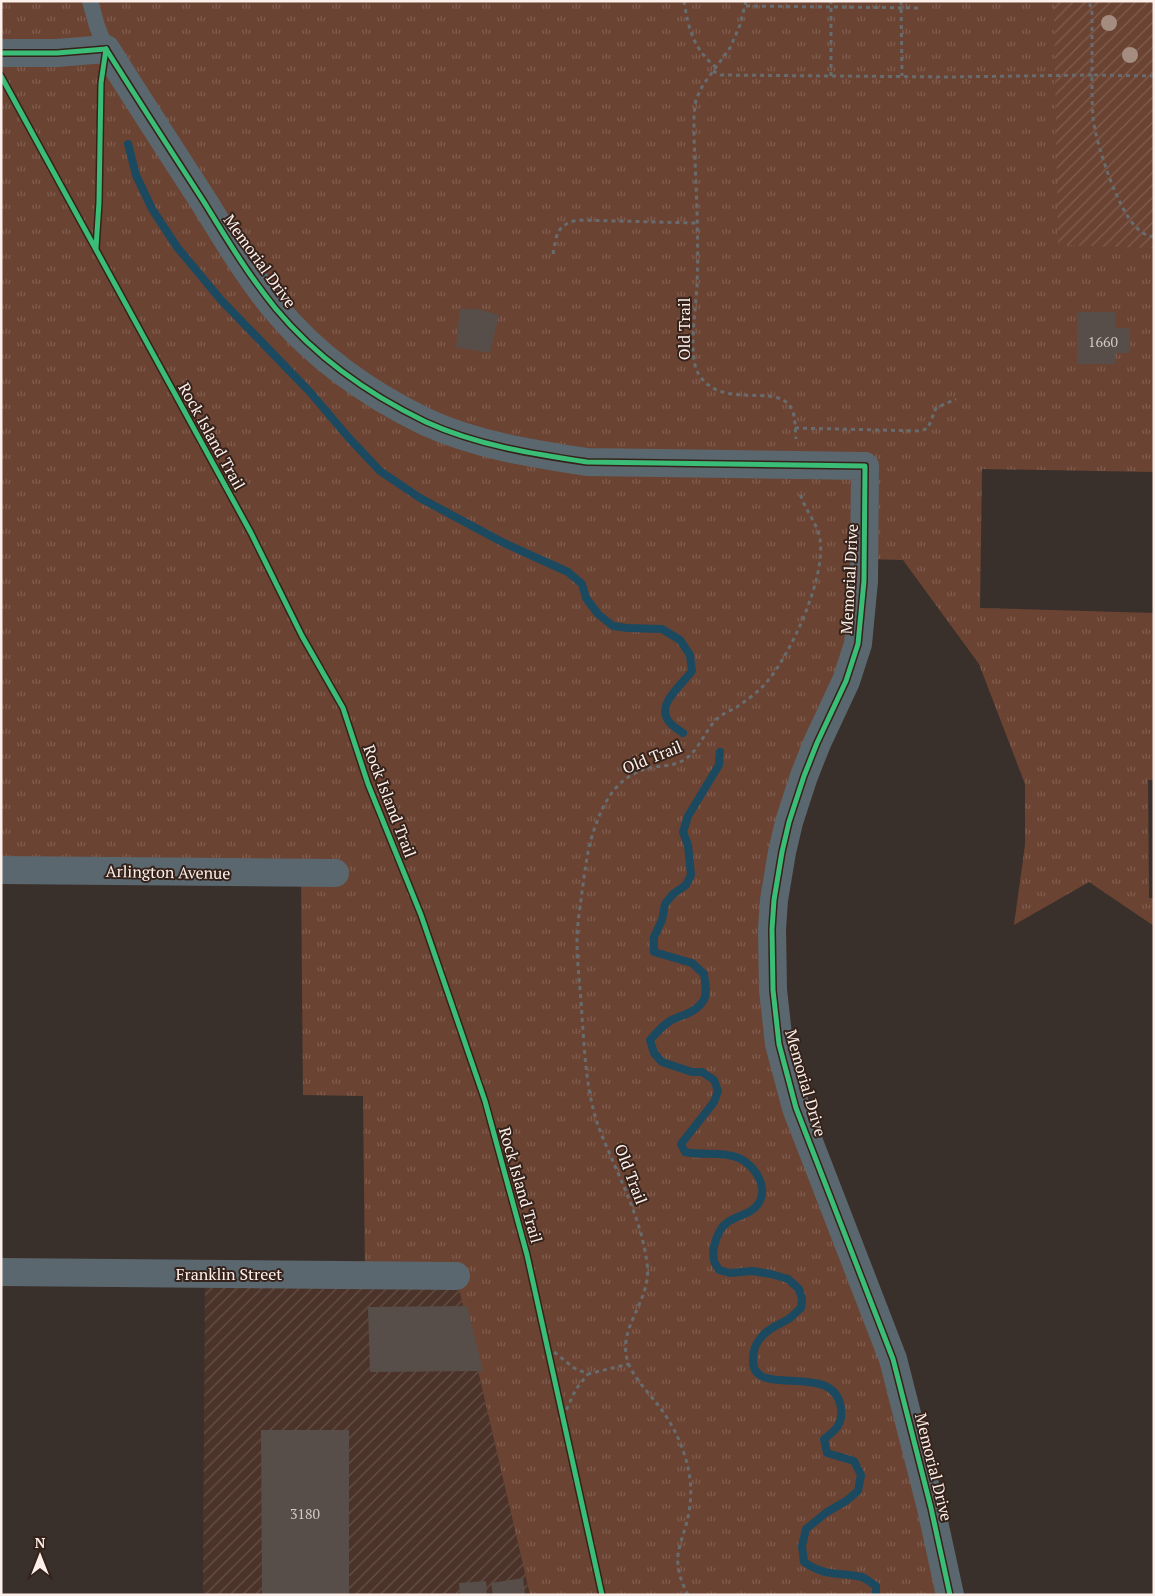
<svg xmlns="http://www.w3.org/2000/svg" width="1155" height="1596" viewBox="0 0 1155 1596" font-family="'PT Serif',serif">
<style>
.industrial{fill:url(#industrial-furrows)}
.park{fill:url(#park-tufts)}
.garden{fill:url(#garden-furrows)}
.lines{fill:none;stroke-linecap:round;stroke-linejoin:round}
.stream{stroke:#1b4960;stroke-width:8}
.building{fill:#574e4a}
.path{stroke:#676c6f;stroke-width:3;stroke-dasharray:4 4;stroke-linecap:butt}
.service{stroke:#5b676e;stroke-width:16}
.minor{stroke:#5b676e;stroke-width:28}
.cycleway-casing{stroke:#35231b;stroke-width:8}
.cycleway{stroke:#3abd76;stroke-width:5}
.tree{fill:#a48c81}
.labels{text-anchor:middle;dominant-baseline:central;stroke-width:4;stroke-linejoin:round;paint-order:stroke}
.number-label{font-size:14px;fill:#d4c8c2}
.street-label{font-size:16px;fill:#fdf0ea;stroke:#35231b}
</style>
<defs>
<pattern id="industrial-furrows" width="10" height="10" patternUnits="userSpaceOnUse" patternTransform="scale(1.25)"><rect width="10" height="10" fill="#4b3329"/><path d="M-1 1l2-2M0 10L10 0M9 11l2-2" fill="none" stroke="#665148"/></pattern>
<pattern id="park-tufts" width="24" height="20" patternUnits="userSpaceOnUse" patternTransform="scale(1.25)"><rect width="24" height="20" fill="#6b4332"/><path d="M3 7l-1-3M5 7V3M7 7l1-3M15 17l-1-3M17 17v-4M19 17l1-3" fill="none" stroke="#815e50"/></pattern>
<pattern id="garden-furrows" width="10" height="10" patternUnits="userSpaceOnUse" patternTransform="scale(1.25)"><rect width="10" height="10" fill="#6b4332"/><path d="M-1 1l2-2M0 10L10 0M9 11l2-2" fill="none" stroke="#815e50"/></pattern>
</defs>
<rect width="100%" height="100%" fill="#3a302b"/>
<polygon class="industrial" points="205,1274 456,1276 530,1595 203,1595"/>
<polygon class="park" points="1,1 1154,1 1154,472 982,469 980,608 1154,613 1154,780 1148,780 1149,898 1154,898 1154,926 1089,882 1014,925 1025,845 1025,784 979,664 903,560 864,559 864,581 804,776 773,990 851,1247 950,1595 530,1595 456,1276 365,1275 363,1096 303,1095 301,873 1,870"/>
<polygon class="garden" points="1054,1 1154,1 1154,248 1058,245"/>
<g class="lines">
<g class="stream">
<path d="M128,144L136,175L152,209L177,247L221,300L309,391L349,438L380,471L420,498L504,543L568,572L582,584L586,598L598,614L613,626L627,628L662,629L680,640L690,655L692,671C681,686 653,706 671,724C674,727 679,730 683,733"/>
<path d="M720,752L719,765L688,816L683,832L688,845L691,875L686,885L673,894L665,904L662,920L654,937V952L692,963L704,974C705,982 708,994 703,1001C696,1013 681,1015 670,1021C662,1026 656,1033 650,1040L654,1053L662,1062L692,1072H702L714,1080L718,1091L714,1102L681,1144L685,1152C703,1156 722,1151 739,1158C758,1167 773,1195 752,1210C745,1215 735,1217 728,1222C718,1228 711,1249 714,1260C714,1263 717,1266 719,1270L730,1273L752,1271L771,1274L788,1279L799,1289L802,1299L801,1308C797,1311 794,1315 790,1318C779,1325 766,1329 759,1340C754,1346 753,1353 753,1361C753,1400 836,1359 841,1409C843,1424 835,1431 824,1439L827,1453L854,1461L861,1475L858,1491L846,1501L827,1512L806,1529L802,1546L804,1562C826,1577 838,1572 862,1577C867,1579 871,1583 876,1586V1595"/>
</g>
</g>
<g class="building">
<polygon points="460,309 479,309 499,315 490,353 456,347"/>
<polygon points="1077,312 1115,312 1115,328 1130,328 1130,353 1115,353 1115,364 1077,364"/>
<polygon points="467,1306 483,1371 370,1372 368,1307"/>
<polygon points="261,1430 349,1430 349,1595 262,1595"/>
<polygon points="523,1578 525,1595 493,1595 491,1583"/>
<polygon points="486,1581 487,1595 460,1595 459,1583"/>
</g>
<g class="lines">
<g class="path">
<path d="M684,1C688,28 694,50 716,67"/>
<path d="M746,1L740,25L730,48L703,85L696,99L694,114V137C696,187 699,237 697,286C696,306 688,356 698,373C720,411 773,383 790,406C796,414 795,430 796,439"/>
<polyline points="901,1 902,76"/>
<polyline points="746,6 921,8"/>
<polyline points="713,71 721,75 947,77 1092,75 1092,12 1089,1"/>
<polyline points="831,76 831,1"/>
<path d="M1154,76L1092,75C1092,89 1092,104 1093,118C1096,144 1118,211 1137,228C1141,233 1148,236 1154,237"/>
<path d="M553,254C557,235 555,226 577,220L696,223"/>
<polyline points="795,428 921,431 928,428 936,408 956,399"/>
<polyline points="548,1347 574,1368 588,1374 629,1364"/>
<polyline points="563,1417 576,1389 588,1374"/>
<path d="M688,1595C683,1585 679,1576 678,1565C676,1549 685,1533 688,1517C691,1503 692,1487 689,1473C685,1449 673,1424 658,1405C648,1392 636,1380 629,1365C614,1328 653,1302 647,1263C641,1216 616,1172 599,1128C586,1092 585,1055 582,1017C581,992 577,967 577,942C577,925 580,908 582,892C585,871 587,850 594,830C604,801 616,777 649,768C659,766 671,766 680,762C698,754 703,733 716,720C721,714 730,711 737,707C747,700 758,692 766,683C791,654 826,578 820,539C817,522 804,509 800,493"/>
</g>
<polyline class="service" points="90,1 97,26 106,49"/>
<g class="minor">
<path d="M1,53H57L106,49C138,100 171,151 204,202C226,238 249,276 276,309C316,357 370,395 426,422C476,445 533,454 587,462L865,466L864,581L858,644L846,681L817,743L804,776L789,822L782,852L774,900L772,929L773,990L779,1044L796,1108L893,1359L931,1508L950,1595"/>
<polyline points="1,870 335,873"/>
<polyline points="1,1272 456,1276"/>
</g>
<defs>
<g id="cycleway">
<path d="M106,49C138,100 171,151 204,202C226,238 249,276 276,309C316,357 370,395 426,422C476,445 533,454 587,462L865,466L864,581L858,644L846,681L817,743L804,776L789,822L782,852L774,900L772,929L773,990L779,1044L796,1108L893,1359L931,1508L950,1595"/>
<polyline points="1,53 57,53 106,49"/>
<polyline points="1,76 251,533 302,636 343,708 368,784 421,915 485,1101 527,1255 602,1595"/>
<polyline points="96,248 99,202 101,83 106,49"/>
</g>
</defs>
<use href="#cycleway" class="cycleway-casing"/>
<use href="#cycleway" class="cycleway"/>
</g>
<g class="tree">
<circle cx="1109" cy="23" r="8"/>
<circle cx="1130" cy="55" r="8"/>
</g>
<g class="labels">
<g class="number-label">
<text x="1103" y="341">1660</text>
<text x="305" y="1513">3180</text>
</g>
<g class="street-label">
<text transform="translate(260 261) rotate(54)">Memorial Drive</text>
<text transform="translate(684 329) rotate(-90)">Old Trail</text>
<text transform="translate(212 436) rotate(61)">Rock Island Trail</text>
<text transform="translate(849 579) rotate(-87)">Memorial Drive</text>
<text transform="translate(652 757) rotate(-22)">Old Trail</text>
<text transform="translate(390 801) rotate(69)">Rock Island Trail</text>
<text transform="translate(168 872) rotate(1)">Arlington Avenue</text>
<text transform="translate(806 1083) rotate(74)">Memorial Drive</text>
<text transform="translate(631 1174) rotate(69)">Old Trail</text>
<text transform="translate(521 1185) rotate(74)">Rock Island Trail</text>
<text x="229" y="1274">Franklin Street</text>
<text transform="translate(934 1467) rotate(76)">Memorial Drive</text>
</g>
</g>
<rect width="1155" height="1596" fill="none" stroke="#fdf0ea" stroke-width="5"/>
<g transform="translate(40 1556)" stroke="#35231b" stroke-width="4" paint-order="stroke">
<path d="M0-4L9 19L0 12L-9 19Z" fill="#fdf0ea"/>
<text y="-8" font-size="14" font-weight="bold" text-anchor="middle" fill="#fdf0ea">N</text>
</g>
</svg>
